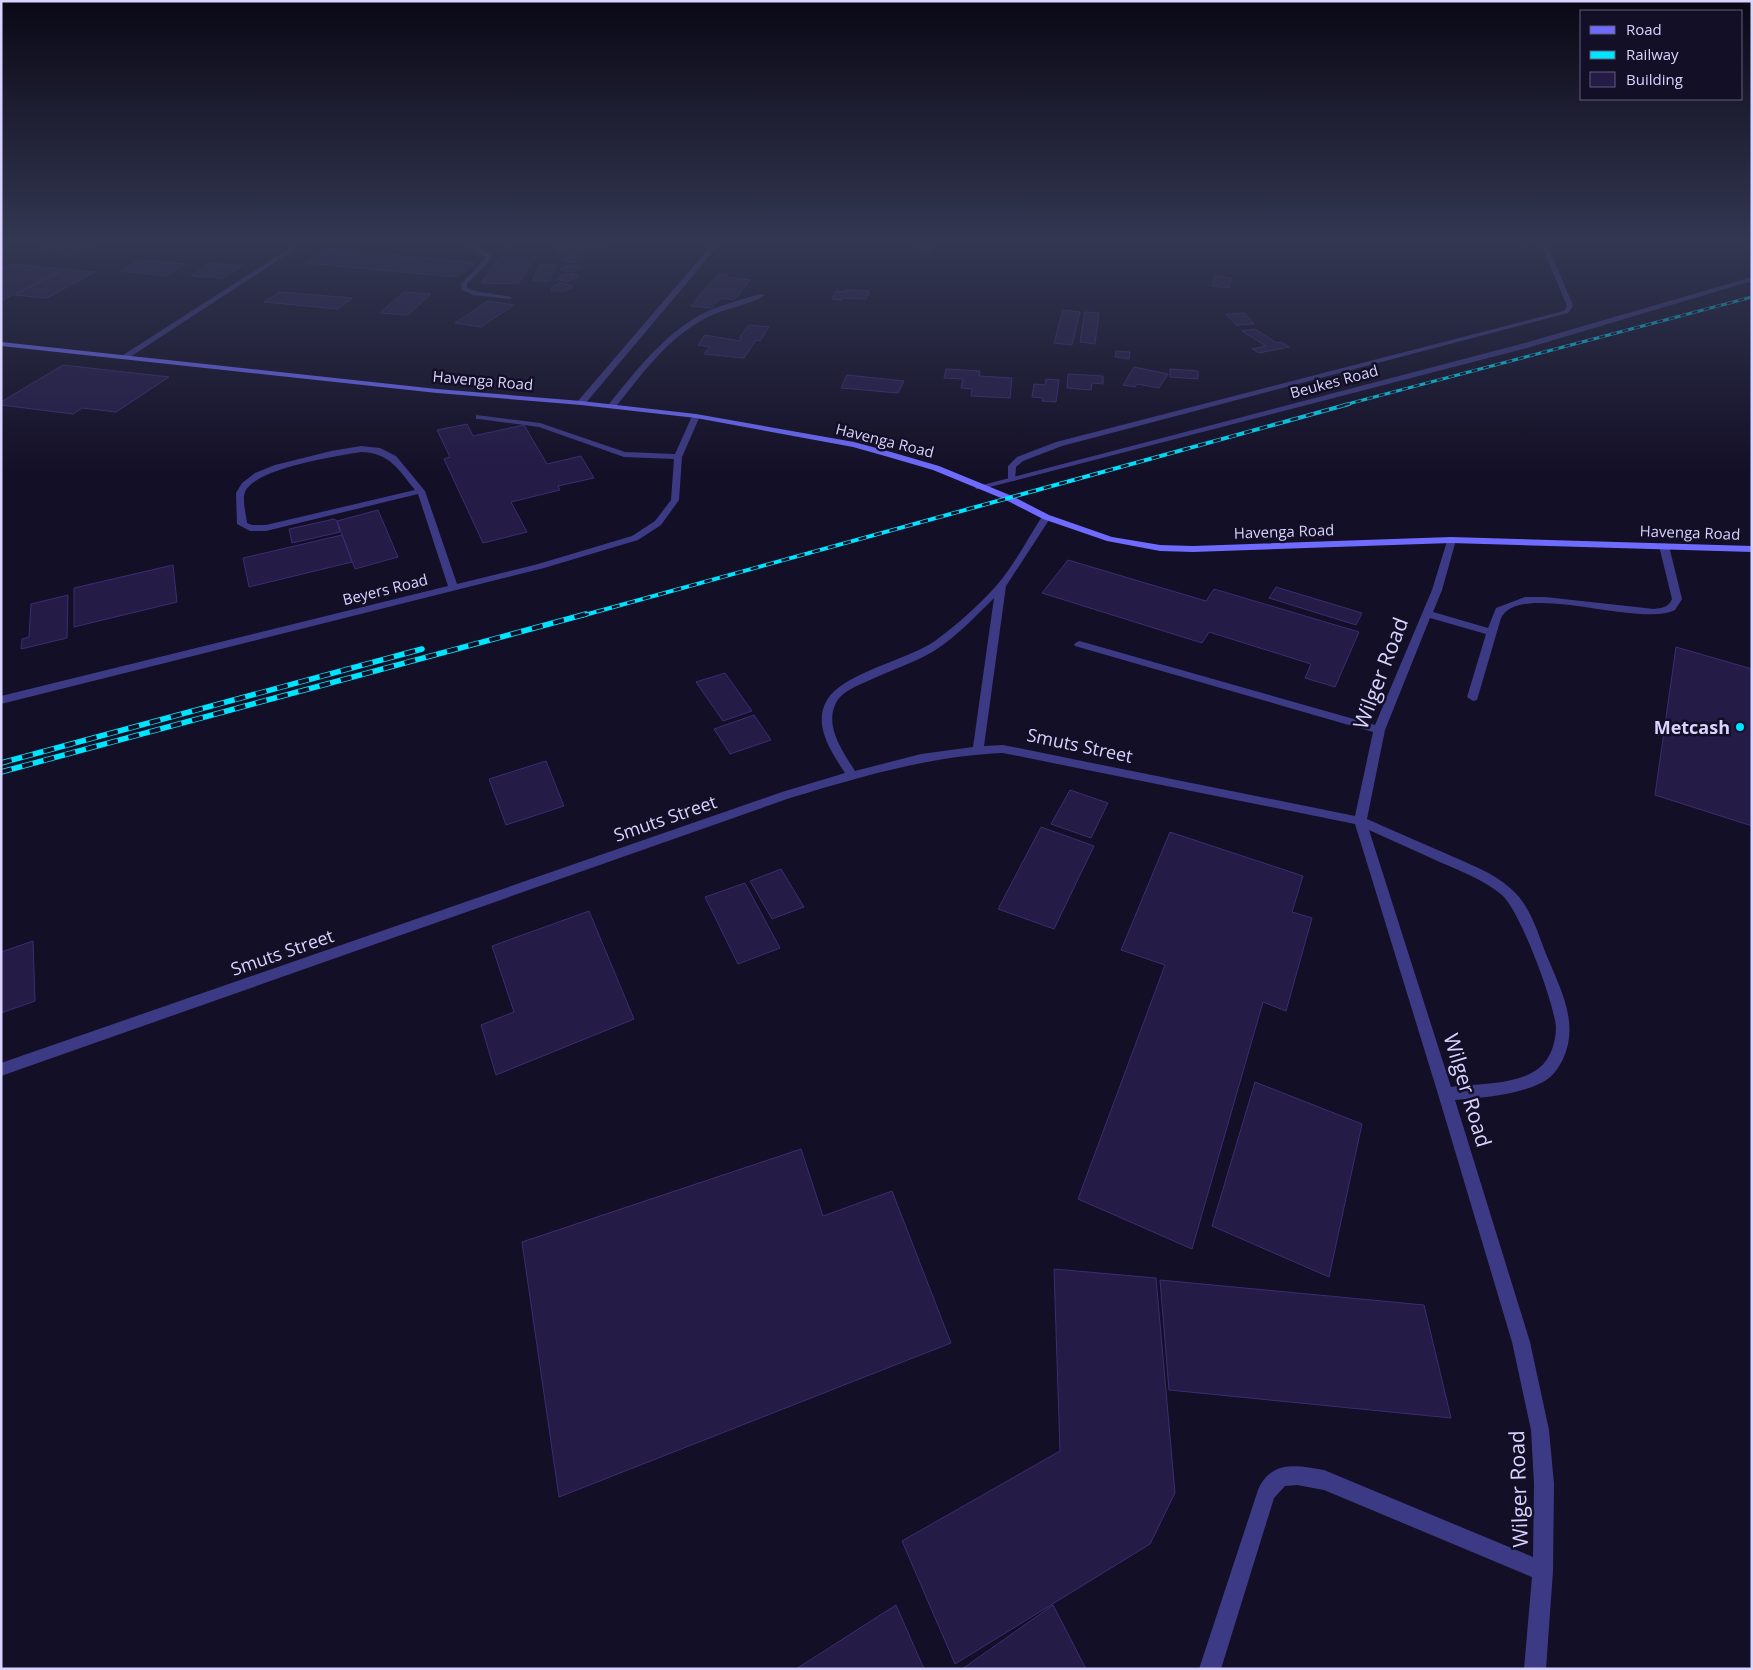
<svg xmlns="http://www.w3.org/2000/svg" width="1753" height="1670" viewBox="0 0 1753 1670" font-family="'Open Sans',sans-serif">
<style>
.building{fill:#241b47;stroke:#3b2d73}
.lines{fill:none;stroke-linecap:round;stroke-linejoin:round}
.lane{fill:#3d3a85;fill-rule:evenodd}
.street{fill:#3d3a85;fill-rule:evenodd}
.secondary{fill:#6f6bff;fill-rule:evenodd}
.rail-far2-casing{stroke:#00e5ff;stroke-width:3}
.rail-far1-casing{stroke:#00e5ff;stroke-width:4}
.rail-casing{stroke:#00e5ff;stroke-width:5.5}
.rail-far2{stroke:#130f26;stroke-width:2;stroke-dasharray:6;stroke-linecap:butt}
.rail-far1{stroke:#130f26;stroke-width:2.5;stroke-dasharray:8;stroke-linecap:butt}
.rail{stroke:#130f26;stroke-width:4;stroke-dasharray:11;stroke-linecap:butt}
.poi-dot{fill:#00e5ff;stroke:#130f26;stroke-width:2}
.labels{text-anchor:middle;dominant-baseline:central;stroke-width:5;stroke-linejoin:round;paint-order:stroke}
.far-street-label{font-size:15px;fill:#d9d4ff;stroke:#130f26}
.poi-label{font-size:18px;font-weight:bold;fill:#d9d4ff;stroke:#130f26;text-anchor:end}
.street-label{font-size:18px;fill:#d9d4ff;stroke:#130f26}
.near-street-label{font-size:21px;fill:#d9d4ff;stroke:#130f26}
</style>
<rect width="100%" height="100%" fill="#130f26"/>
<g class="building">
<polygon points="61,240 100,240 72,255 38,252"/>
<polygon points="556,240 607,240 608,250 557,254"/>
<polygon points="920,246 934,248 929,255 914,253"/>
<polygon points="327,249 475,263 456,277 305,263"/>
<polygon points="576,255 583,258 572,263 563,260 566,256"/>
<polygon points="501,256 537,256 518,284 481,283"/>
<polygon points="139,260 186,264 166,276 119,271"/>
<polygon points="210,263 242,266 222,278 191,276"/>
<polygon points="12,264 63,269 1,301 1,282 3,281 1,281 1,269"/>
<polygon points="540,265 556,265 549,281 532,281"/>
<polygon points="572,265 580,266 582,268 571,272 561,270 562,267"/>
<polygon points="65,269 95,272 47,298 15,295"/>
<polygon points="564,274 574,274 578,277 567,282 557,279"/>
<polygon points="718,274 727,275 724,277 750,280 734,300 720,298 712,308 691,306"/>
<polygon points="1215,276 1232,278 1229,288 1212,286"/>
<polygon points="561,283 570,285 572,287 564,291 554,291 551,289 555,285"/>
<polygon points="846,290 869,291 866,299 842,298 841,300 832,299 836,291 845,292"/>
<polygon points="279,292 352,298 338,309 264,302"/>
<polygon points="404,292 431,294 408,315 380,313"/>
<polygon points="488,301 514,305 481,327 455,323"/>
<polygon points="1063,310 1080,312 1072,345 1054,343"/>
<polygon points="1085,312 1099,313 1095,344 1080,342"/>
<polygon points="1244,313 1254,324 1236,325 1226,314"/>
<polygon points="749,325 769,327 760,341 756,340 744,358 704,354 710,347 698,345 705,335 740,341 742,339 739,338"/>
<polygon points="1255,329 1277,343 1281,342 1289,347 1259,353 1252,349 1266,346 1242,331"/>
<polygon points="1116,351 1130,352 1129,359 1115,357"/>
<polygon points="63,365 169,377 116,412 82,408 73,414 1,405 1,402"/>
<polygon points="1134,367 1168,374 1159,388 1137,384 1135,387 1123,385"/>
<polygon points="946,369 980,371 979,376 1012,378 1010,398 971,396 972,389 961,388 963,379 944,378"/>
<polygon points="1170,369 1198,371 1198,379 1170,377"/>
<polygon points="1068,374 1103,376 1103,384 1092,383 1091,390 1067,388"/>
<polygon points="847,375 904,381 898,393 841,388"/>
<polygon points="1046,379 1059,380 1056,402 1042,401 1043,398 1032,397 1034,384 1045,385"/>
<polygon points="467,424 473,436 524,425 547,464 581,456 594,478 558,486 560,490 511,502 527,532 483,543 444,459 450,457 437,430"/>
<polygon points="378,510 398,557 355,569 337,521"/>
<polygon points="334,519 337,521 340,532 292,543 289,529"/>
<polygon points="342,535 352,562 249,587 243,558"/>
<polygon points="1068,560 1206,601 1214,589 1359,632 1335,687 1305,678 1311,664 1209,632 1202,643 1042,593"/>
<polygon points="173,565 177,602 74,627 74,588"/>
<polygon points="1276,587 1362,613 1356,625 1269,598"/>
<polygon points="68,595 67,638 21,649 22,639 29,637 31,604"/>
<polygon points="1676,647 1752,669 1752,826 1655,795"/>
<polygon points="725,673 752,711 723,721 696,682"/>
<polygon points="754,715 771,740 730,754 714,729"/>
<polygon points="546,761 564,806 506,825 489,779"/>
<polygon points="1070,790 1108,803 1091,838 1051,824"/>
<polygon points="1041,827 1094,846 1054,929 998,909"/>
<polygon points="1170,832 1303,876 1292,912 1312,918 1286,1011 1263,1002 1192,1249 1078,1199 1165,965 1121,950"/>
<polygon points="781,869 804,907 772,919 750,881"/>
<polygon points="745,883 780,948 738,964 705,897"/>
<polygon points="589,911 634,1019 496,1075 481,1025 514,1012 492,946"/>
<polygon points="33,941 35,1001 1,1013 1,952"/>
<polygon points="1255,1082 1362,1124 1329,1277 1212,1226"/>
<polygon points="801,1149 823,1216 892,1191 951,1343 559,1497 522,1242"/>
<polygon points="1054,1269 1156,1278 1175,1493 1150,1544 955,1664 902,1541 1060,1451"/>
<polygon points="1160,1280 1424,1305 1451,1418 1169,1390"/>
<polygon points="896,1605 924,1669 796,1669"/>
<polygon points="1053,1605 1086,1669 962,1669"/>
</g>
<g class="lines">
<g class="lane">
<polygon points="293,240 300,240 291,252 127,359 120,357 287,250"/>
<polygon points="458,240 466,240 491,255 489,262 467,284 467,288 475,291 511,297 511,299 473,295 462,290 461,284 484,260 485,256"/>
<polygon points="1539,240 1545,240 1572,303 1573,306 1568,313 1062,446 1023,461 1016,467 1015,481 1008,479 1008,466 1017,457 1056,442 1564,311 1567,306 1566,303"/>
<path d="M760,294L765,295C751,305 725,308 708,317C668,337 642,374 615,408H609V404C636,371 663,335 702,314C720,305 740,300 760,294Z"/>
<path d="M693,414L700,416L682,457L679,500L661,525L638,540L544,568L1,704V696L448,586L418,494L266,531H250L237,524L236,493L242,483L255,473L275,465L331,451L361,446L380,448L396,456L425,491L457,584L538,564L632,536L655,521L671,500L674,459L624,457L539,427L479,419H476V415L540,423L625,452L675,454ZM361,452C390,453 398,469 415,490L266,525H252L247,523C246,514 242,500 245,492C255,468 337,456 361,452Z"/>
<path d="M1046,514L1051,517L1006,586L984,746L1003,745L1355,816L1373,732L1075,646L1074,644L1079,641L1083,642L1375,725L1432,590L1448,538L1451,537L1456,540L1442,590L1433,612L1488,628L1496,608L1525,597H1545L1654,609C1662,608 1669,607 1672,599L1659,546L1664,543L1669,546L1682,599L1675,610C1638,628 1520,580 1501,618L1477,700L1473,701L1467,697L1486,634L1430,618L1385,730L1367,819C1393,831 1420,842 1447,854C1469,864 1492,872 1510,888C1532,906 1538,936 1549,961C1562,992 1579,1025 1563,1059C1558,1069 1552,1078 1541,1083C1514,1096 1484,1097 1455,1100L1530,1342L1549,1430L1554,1484L1553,1571L1546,1669H1524L1532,1577L1324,1490L1297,1485L1285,1486L1274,1498L1221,1669H1199L1258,1490C1271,1460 1297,1465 1324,1470L1533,1557L1534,1484L1531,1430L1512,1342L1438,1094L1355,824L1003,753C929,756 860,777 790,798L1,1076V1063L782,792L845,773C832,753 812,725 827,700C843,673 907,660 935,641C957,625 979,605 997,585C1015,564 1028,538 1043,515ZM994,598L973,747L921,754L855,771C843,752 824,726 836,703C842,691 859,685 870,680C891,670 914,663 934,651C956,637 975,617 994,598ZM1369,830C1393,841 1418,852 1442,863C1463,872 1484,880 1502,895C1520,911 1554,1002 1556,1027C1556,1041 1551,1059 1539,1068C1516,1086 1479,1083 1451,1087Z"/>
</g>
<g class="street">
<polygon points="716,240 723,240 584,405 578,405 578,401"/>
<polygon points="1752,277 1752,281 1527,348 982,489 976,489 975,487 1521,344"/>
</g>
<polygon class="secondary" points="1,342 437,389 581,401 696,414 854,442 891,452 939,466 1012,496 1049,515 1112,537 1160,545 1193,546 1451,537 1752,546 1752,552 1451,543 1193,552 1160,551 1107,541 1043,519 1006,500 933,470 885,456 853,447 696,418 581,405 437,393 1,346"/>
<defs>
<polyline id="rail-far2" points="1344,405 1752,297"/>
<polyline id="rail-far1" points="581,616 1349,404"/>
<g id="rail">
<polyline points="1,763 422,649"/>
<polyline points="1,772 586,614"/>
</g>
</defs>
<use href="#rail-far2" class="rail-far2-casing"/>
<use href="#rail-far1" class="rail-far1-casing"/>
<use href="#rail" class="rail-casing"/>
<use href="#rail-far2" class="rail-far2"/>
<use href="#rail-far1" class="rail-far1"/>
<use href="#rail" class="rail"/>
</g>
<linearGradient id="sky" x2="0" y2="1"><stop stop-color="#0a0815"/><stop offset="0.51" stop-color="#333752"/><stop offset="1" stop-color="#333752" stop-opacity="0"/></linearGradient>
<rect width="1753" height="474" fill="url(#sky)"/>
<circle class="poi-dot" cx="1740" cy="727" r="5"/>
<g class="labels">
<g class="far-street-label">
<text transform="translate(483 380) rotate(5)">Havenga Road</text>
<text transform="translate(1334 381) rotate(-15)">Beukes Road</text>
<text transform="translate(885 440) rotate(14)">Havenga Road</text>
<text transform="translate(1284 531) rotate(-2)">Havenga Road</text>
<text transform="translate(1690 532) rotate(2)">Havenga Road</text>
<text transform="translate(385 589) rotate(-14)">Beyers Road</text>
</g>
<g class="poi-label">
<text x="1730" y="727">Metcash</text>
</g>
<g class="street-label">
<text transform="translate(1080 745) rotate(12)">Smuts Street</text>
<text transform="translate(665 818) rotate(-19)">Smuts Street</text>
<text transform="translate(282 952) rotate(-19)">Smuts Street</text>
</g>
<g class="near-street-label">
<text transform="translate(1380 673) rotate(-69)">Wilger Road</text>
<text transform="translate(1468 1090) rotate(73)">Wilger Road</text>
<text transform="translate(1518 1489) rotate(-92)">Wilger Road</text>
</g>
</g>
<rect width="1753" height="1670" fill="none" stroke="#d9d4ff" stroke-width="5"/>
<rect x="1580" y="10" width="162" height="90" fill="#130f26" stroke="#625e7d"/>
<rect x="1590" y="26" width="25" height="8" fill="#6f6bff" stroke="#625e7d"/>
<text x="1626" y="35" font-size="15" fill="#d9d4ff">Road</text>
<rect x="1590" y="51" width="25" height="8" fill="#00e5ff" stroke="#625e7d"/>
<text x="1626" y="60" font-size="15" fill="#d9d4ff">Railway</text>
<rect x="1590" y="72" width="25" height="15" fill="#241b47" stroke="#625e7d"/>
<text x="1626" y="85" font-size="15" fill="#d9d4ff">Building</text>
</svg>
